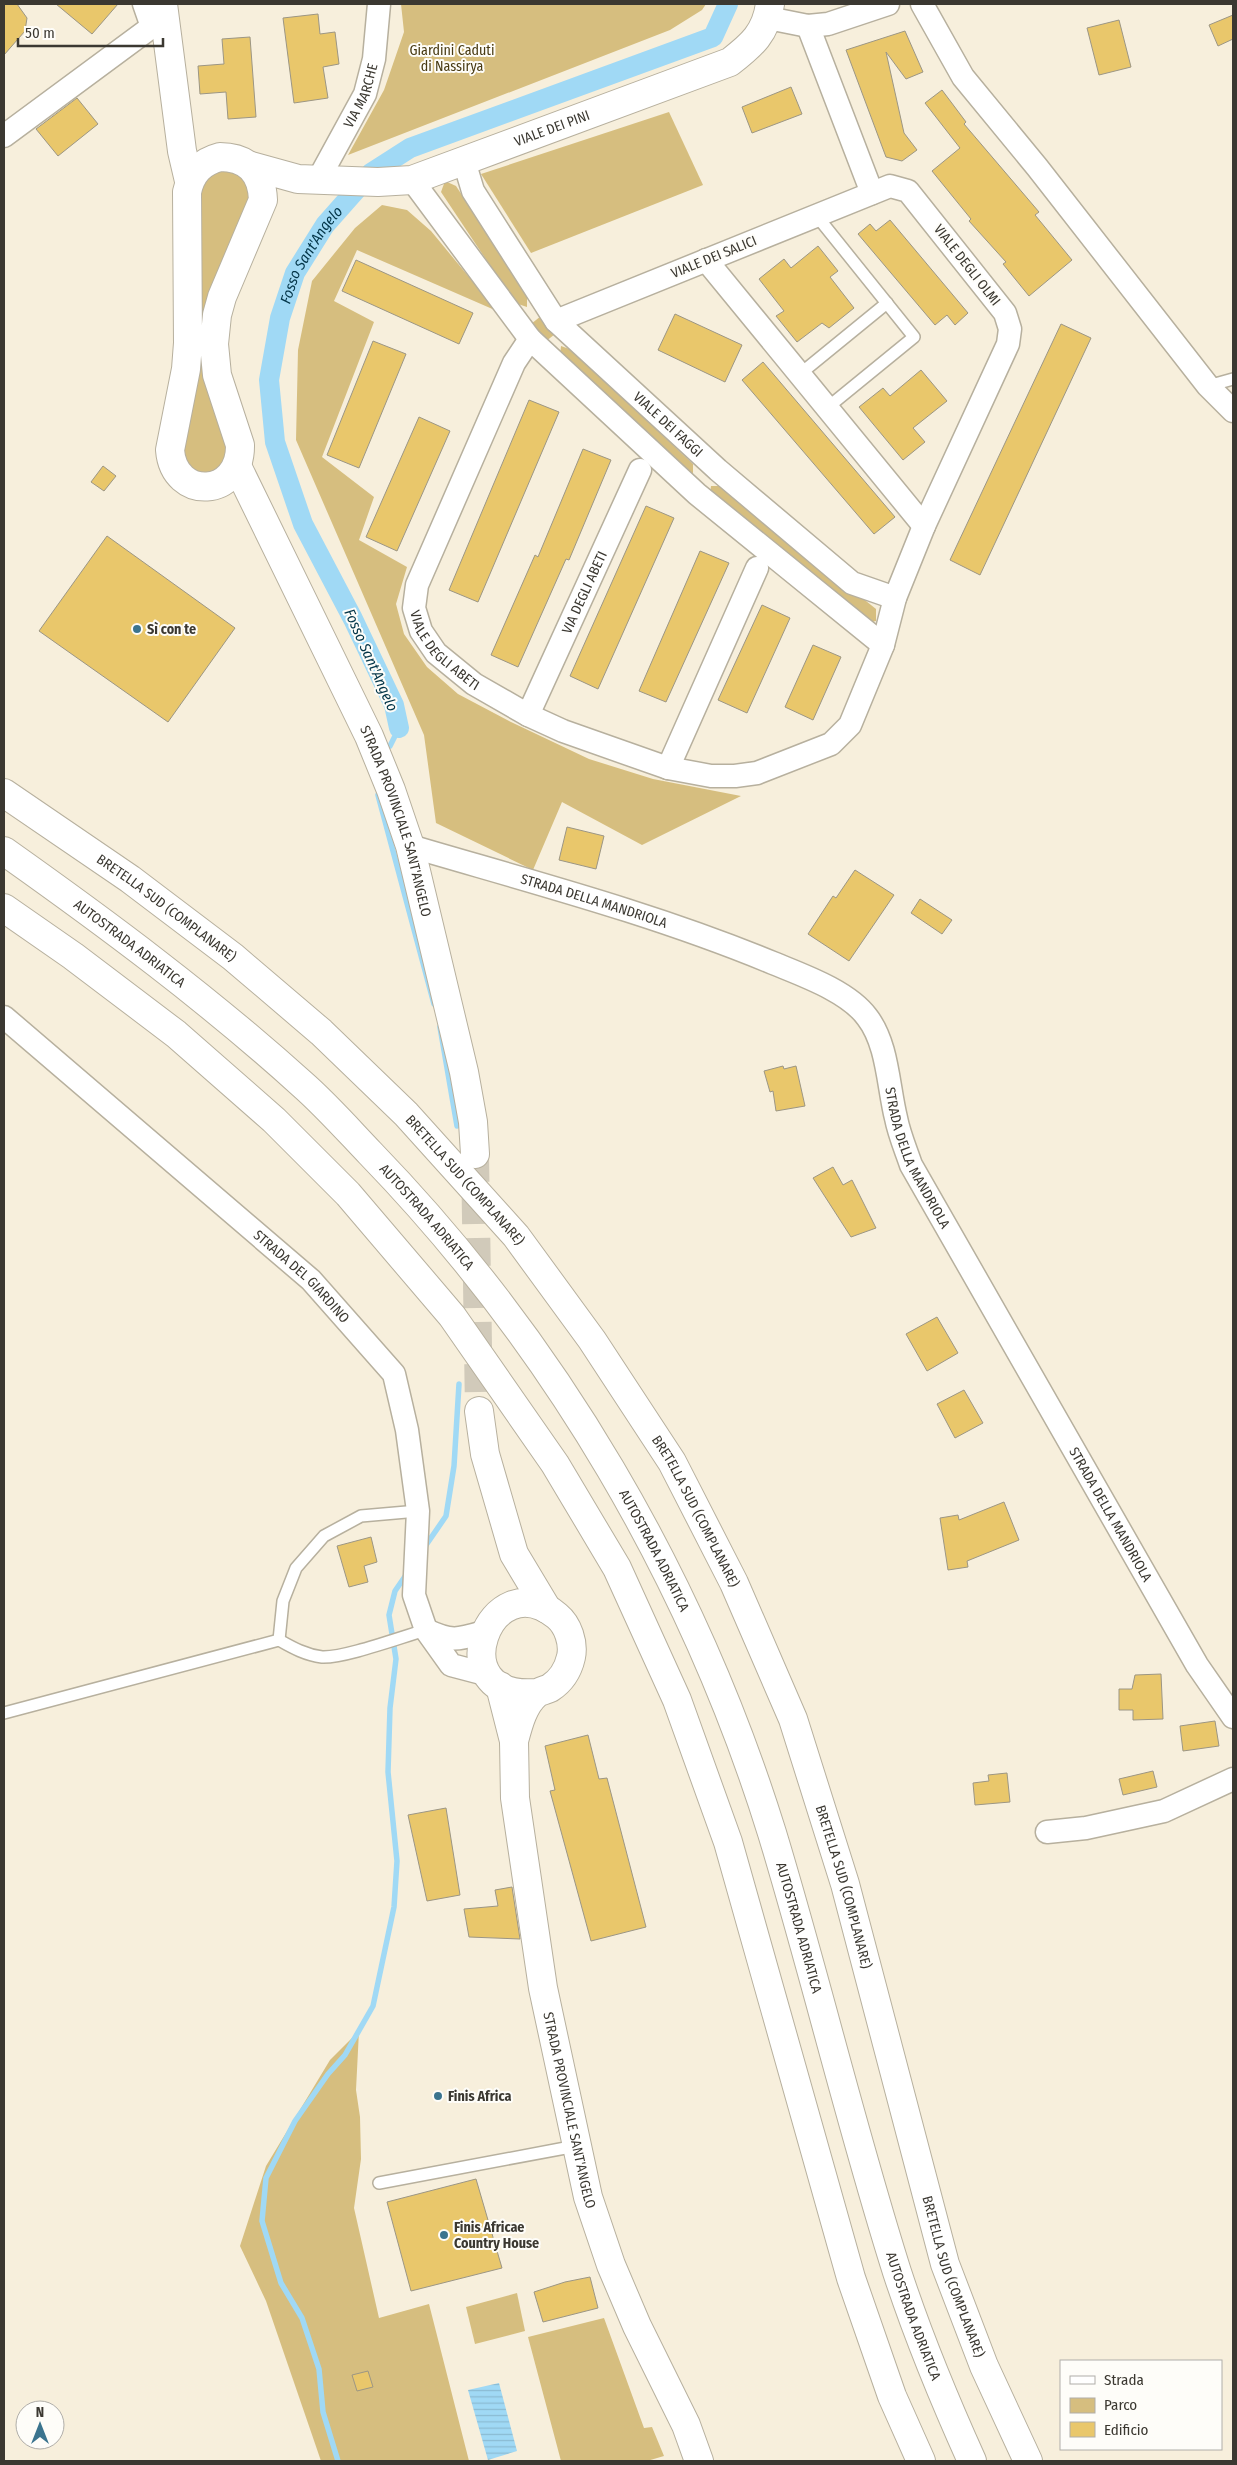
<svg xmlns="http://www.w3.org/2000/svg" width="1237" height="2465" viewBox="0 0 1237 2465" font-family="'Fira Sans Condensed',sans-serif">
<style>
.green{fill:#d6be7f}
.water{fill:url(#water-rules)}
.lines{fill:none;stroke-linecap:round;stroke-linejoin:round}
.stream{stroke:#a0d9f5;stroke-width:5.5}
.canal{stroke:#a0d9f5;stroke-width:20}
.building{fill:#e9c76b;stroke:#9c9684}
.secondary-tunnel{stroke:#d1caba;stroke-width:28;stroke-dasharray:28 14;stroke-linecap:butt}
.lane-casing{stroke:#b7b09e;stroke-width:14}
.street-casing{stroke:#b7b09e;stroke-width:25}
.secondary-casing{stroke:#b7b09e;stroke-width:30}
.primary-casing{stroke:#b7b09e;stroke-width:30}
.highway-casing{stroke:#b7b09e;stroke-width:30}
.lane{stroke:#fff;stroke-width:11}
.street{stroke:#fff;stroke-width:22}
.secondary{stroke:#fff;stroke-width:28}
.primary{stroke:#fff;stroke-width:28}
.highway{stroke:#fff;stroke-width:28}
.poi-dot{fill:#3b748e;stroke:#fefdf9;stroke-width:2}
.labels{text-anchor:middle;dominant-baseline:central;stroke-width:4;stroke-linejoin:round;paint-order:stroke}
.park-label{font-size:14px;fill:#483a12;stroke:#fefdf9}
.street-label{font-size:14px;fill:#3b3831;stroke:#fefdf9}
.poi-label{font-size:14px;font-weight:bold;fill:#3b3831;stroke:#fefdf9;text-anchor:start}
.water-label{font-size:15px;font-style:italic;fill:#033548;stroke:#fefdf9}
</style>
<defs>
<pattern id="water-rules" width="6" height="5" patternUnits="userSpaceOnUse" patternTransform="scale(1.25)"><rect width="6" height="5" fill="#a0d9f5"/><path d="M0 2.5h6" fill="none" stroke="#8bbbd2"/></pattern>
</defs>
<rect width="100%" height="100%" fill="#f7efdc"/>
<g class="green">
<polygon points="401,4 706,4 702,10 670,30 348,155 384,90 404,32"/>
<polygon points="669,112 703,185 531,253 481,174"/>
<polygon points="222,165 239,170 254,195 223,266 232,458 210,480 183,467 198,185"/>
<polygon points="445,181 456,186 527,294 527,307 515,303 441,192"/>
<polygon points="382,205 407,210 431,231 497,311 357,250 334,301 374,322 322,457 374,497 359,540 407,567 396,604 404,634 427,667 458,694 511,722 589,759 653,779 741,796 642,845 562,802 533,870 436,823 424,735 296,440 298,350 312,281 355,228"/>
<polygon points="541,316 555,334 545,342 531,324"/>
<polygon points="561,346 572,350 693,464 693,473 682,472 560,356"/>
<polygon points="711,486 722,486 876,609 876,621 867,623 710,495"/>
<polygon points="359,2031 356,2090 360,2117 361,2159 354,2208 379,2318 429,2304 469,2461 321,2461 266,2301 240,2246 266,2166 330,2060"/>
<polygon points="517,2293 525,2331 475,2344 466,2307"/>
<polygon points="604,2318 644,2428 652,2427 664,2456 647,2461 561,2461 528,2337"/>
</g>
<polygon class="water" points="499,2383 517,2451 488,2460 468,2390"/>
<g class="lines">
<g class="stream">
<polyline points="390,746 399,728"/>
<polyline points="378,795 434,1004"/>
<polyline points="440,1027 457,1126"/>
<polyline points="424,1548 446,1516 454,1466 459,1384"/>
<polyline points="338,2461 323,2412 319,2369 302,2318 281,2283 262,2221 266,2178 295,2121 328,2074 345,2055 373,2006 394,1907 397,1861 388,1772 390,1708 396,1659 389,1615 395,1591 408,1572"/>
</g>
<path class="canal" id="s1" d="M399,728L394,705L353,619L303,524L275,442L269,380L280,318L295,273L325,225L371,173L410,148L713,37L728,4"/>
</g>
<g class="building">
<polygon points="4,4 17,4 27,18 25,31 4,55"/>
<polygon points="56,4 118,4 92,34"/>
<polygon points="318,14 320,34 335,32 339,64 323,67 328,98 294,103 283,18"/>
<polygon points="1233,15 1233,39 1218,46 1209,25"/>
<polygon points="1119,20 1131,67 1099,75 1087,28"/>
<polygon points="905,31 923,72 906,79 886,52 904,133 917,150 902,161 886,157 846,50"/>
<polygon points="250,37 256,117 228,119 226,92 200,94 198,66 224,64 222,39"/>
<polygon points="791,87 802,114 752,133 742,107"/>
<polygon points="942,90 966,122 964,124 1039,212 1035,215 1072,260 1029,296 1003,264 1006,262 969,221 971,219 932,171 960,148 925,103"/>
<polygon points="77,98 98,124 58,156 36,129"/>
<polygon points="890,220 968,313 955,325 947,315 935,325 858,234 870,224 876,231"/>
<polygon points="818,246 838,271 830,277 854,308 829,328 822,323 797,342 776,316 784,311 759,279 784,259 791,268"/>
<polygon points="356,260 473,313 459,344 342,291"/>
<polygon points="675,314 742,345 725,382 658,350"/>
<polygon points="1061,324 1091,338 980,575 950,560"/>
<polygon points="373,341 406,354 359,468 327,455"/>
<polygon points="763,362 895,517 874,534 742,380"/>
<polygon points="921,370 947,401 913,428 925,442 903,460 859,407 883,388 890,396"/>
<polygon points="529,400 559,412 478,602 449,590"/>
<polygon points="419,417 450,431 397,551 366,537"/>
<polygon points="583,449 611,460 569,560 566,559 518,667 491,655 535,555 538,557"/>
<polygon points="103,466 116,476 104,491 91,482"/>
<polygon points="646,506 674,518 598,689 570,676"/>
<polygon points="107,536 235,628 168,722 39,631"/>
<polygon points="700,551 729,563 666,702 639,691"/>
<polygon points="762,605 790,618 747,713 718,700"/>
<polygon points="813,645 841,657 813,720 785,707"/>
<polygon points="567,827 604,836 596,869 559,860"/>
<polygon points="855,870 894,895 849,961 808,934 833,896 836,898"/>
<polygon points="920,899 952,920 942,934 911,913"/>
<polygon points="783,1066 784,1069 796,1066 805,1106 776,1111 773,1091 770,1092 764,1071"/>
<polygon points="833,1167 843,1185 852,1180 876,1228 851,1237 813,1178"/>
<polygon points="937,1317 958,1353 927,1371 906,1334"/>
<polygon points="964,1390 983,1423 955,1438 937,1404"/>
<polygon points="1004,1502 1019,1540 967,1561 968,1567 948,1570 940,1518 958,1515 959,1520"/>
<polygon points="371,1537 377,1562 364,1566 368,1582 349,1587 337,1546"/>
<polygon points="1161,1674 1163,1719 1133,1720 1133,1710 1119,1710 1119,1689 1132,1689 1135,1675"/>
<polygon points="1215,1721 1219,1746 1183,1751 1180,1726"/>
<polygon points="588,1735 599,1779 607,1778 646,1927 591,1941 550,1791 555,1790 545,1746"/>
<polygon points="1153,1771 1157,1787 1123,1795 1119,1779"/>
<polygon points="1007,1773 1010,1802 975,1805 973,1783 989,1781 988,1775"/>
<polygon points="446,1808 460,1895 427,1901 408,1815"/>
<polygon points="512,1887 520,1939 469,1937 464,1909 498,1906 495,1890"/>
<polygon points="476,2179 502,2268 411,2291 387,2202"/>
<polygon points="590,2277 598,2308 543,2322 534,2292 565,2282"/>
<polygon points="368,2371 373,2387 357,2391 352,2375"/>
</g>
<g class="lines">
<polyline class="secondary-tunnel" points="475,1154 479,1411"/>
<defs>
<g id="lane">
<polyline points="816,215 914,337 827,408"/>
<polyline points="800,374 887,303"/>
<polyline points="1208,386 1233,379"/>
<polyline points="279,1640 283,1601 296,1568 324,1536 361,1516 418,1511"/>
<path d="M4,1713L279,1640C293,1648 306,1655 322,1657C345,1658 401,1637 426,1630"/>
<polyline points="379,2183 576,2146"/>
</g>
<g id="street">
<polyline points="144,4 152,27"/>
<polyline points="922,4 963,77 1037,167 1208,386 1233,411"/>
<polyline points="768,18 808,26 828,24 888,4"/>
<polyline points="808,26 872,193"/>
<polyline points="4,136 165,17"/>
<path id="s2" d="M464,161L473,191L556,321L718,470L852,583L895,598"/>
<path id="s3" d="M318,180L365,94L374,59L379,4"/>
<polyline points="412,180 530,339 697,494 883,645"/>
<polyline points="706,260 924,526"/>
<path id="s4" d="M530,339L514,363L417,585L414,608L421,631L436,653L474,684L528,715L563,731L668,768L711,776H735L757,773L831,744L850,725L883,645L895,598L924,526L1008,344L1010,329L1005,313L908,191L890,186L556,321"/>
<path id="s5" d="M528,715L640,470"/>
<polyline points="668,768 757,568"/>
<path id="s6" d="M410,846C532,882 655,914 773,963C802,975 848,991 867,1017C888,1044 888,1086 896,1118C899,1134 906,1150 911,1165L1197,1665L1233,1717"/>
<path id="s7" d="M4,1017L311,1280L394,1374L407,1430L418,1511L414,1595L426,1630L451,1665L489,1675"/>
<path d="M426,1630C452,1642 457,1640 484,1632"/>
<polyline points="1047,1832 1086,1828 1164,1811 1233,1779"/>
</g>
<g id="secondary">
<polyline points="163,4 182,151 189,181"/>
<path d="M220,157C248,157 262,173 263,200L222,297L217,315L214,344L217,375L240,445C241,498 174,501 170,450L186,369L188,343L187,192C191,173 201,162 220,157Z"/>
<path id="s8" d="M251,166L298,179L378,182L412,180L730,62C752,45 766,33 770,4"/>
<path id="s9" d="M237,466L369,736L391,790L410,846L464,1072L473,1122L475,1154"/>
<polyline points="479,1411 485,1454 514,1554 547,1609"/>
<path id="s10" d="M500,1686L514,1741L515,1798L543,1988L588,2197L611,2265L637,2326L686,2425L699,2461"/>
<path d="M514,1741C518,1726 523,1705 536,1694C540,1691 546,1690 550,1688C561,1681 568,1670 571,1657C574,1643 568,1625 557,1616C489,1560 438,1701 536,1693"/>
</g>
<g id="primary">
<path id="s11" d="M4,793L130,879L233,957L321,1032L406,1114L516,1236L592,1340L672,1462L734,1583L793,1719L845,1884L945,2264L984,2366L1028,2461"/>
</g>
<g id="highway">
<path id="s12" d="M4,851C107,924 208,999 302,1084C326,1105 348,1130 370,1153C555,1344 693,1579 772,1833C816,1978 851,2127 897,2272C918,2336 944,2399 972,2461"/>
<polyline points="4,908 73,956 176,1034 274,1120 348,1194 452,1316 555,1464 617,1568 677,1700 728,1842 851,2278 892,2396 921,2461"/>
</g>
</defs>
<use href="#lane" class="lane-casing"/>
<use href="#street" class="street-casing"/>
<use href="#secondary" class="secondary-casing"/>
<use href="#primary" class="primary-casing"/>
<use href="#highway" class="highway-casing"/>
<use href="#lane" class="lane"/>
<use href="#street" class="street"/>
<use href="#secondary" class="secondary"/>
<use href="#primary" class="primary"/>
<use href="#highway" class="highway"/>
</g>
<g class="poi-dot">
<circle cx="137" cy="629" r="5"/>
<circle cx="438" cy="2096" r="5"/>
<circle cx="444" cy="2235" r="5"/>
</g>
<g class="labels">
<g class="park-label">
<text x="452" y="50">Giardini Caduti<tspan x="452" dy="16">di Nassirya</tspan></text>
</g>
<g class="street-label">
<text stroke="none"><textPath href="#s3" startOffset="95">VIA MARCHE</textPath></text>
<text stroke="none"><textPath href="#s8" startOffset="312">VIALE DEI PINI</textPath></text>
<text transform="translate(714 257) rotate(-22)">VIALE DEI SALICI</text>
<text transform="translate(967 265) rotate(52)">VIALE DEGLI OLMI</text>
<text stroke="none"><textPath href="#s2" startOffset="338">VIALE DEI FAGGI</textPath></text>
<text stroke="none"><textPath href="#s5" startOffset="135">VIA DEGLI ABETI</textPath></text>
<text stroke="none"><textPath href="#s4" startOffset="348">VIALE DEGLI ABETI</textPath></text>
<text stroke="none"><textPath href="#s9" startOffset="390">STRADA PROVINCIALE SANT'ANGELO</textPath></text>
<text stroke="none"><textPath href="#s6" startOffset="192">STRADA DELLA MANDRIOLA</textPath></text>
<text stroke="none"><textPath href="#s11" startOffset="199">BRETELLA SUD (COMPLANARE)</textPath></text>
<text stroke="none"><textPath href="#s12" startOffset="156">AUTOSTRADA ADRIATICA</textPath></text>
<text stroke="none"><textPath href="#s6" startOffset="642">STRADA DELLA MANDRIOLA</textPath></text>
<text stroke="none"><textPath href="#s11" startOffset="604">BRETELLA SUD (COMPLANARE)</textPath></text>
<text stroke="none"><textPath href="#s12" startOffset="561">AUTOSTRADA ADRIATICA</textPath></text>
<text stroke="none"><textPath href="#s7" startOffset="395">STRADA DEL GIARDINO</textPath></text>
<text stroke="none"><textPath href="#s11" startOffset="1009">BRETELLA SUD (COMPLANARE)</textPath></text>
<text stroke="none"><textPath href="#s6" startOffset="1049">STRADA DELLA MANDRIOLA</textPath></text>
<text stroke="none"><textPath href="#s12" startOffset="966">AUTOSTRADA ADRIATICA</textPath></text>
<text stroke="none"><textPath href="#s11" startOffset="1414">BRETELLA SUD (COMPLANARE)</textPath></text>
<text stroke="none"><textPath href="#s12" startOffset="1371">AUTOSTRADA ADRIATICA</textPath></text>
<text stroke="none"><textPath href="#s10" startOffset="431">STRADA PROVINCIALE SANT'ANGELO</textPath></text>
<text stroke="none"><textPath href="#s11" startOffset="1819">BRETELLA SUD (COMPLANARE)</textPath></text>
<text stroke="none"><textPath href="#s12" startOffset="1776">AUTOSTRADA ADRIATICA</textPath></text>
</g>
<g class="poi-label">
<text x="147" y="629">Sì con te</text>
<text x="448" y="2096">Finis Africa</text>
<text x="454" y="2227">Finis Africae<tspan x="454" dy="16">Country House</tspan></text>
</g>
<g class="water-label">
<text stroke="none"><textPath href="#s1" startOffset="509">Fosso Sant'Angelo</textPath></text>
<text transform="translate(371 660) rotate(66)">Fosso Sant'Angelo</text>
</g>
</g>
<rect width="1237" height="2465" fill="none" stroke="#3b3831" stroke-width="10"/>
<rect x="1060" y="2360" width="162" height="90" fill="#fefdf9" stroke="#b0aea9"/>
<rect x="1070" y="2376" width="25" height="8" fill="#ffffff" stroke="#b0aea9"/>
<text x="1104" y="2385" font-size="15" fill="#3b3831">Strada</text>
<rect x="1070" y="2398" width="25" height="15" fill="#d6be7f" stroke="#b0aea9"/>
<text x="1104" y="2410" font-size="15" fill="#3b3831">Parco</text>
<rect x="1070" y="2422" width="25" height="15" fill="#e9c76b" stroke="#b0aea9"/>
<text x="1104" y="2435" font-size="15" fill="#3b3831">Edificio</text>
<g transform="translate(40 2425)"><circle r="24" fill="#fefdf9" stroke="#b0aea9"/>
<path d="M0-4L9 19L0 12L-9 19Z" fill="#3b748e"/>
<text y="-8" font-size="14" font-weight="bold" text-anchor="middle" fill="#3b3831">N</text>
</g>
<path d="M18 38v8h145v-8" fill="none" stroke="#3b3831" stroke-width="2.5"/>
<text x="25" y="38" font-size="15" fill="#3b3831" stroke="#fefdf9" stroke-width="4" paint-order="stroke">50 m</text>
</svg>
